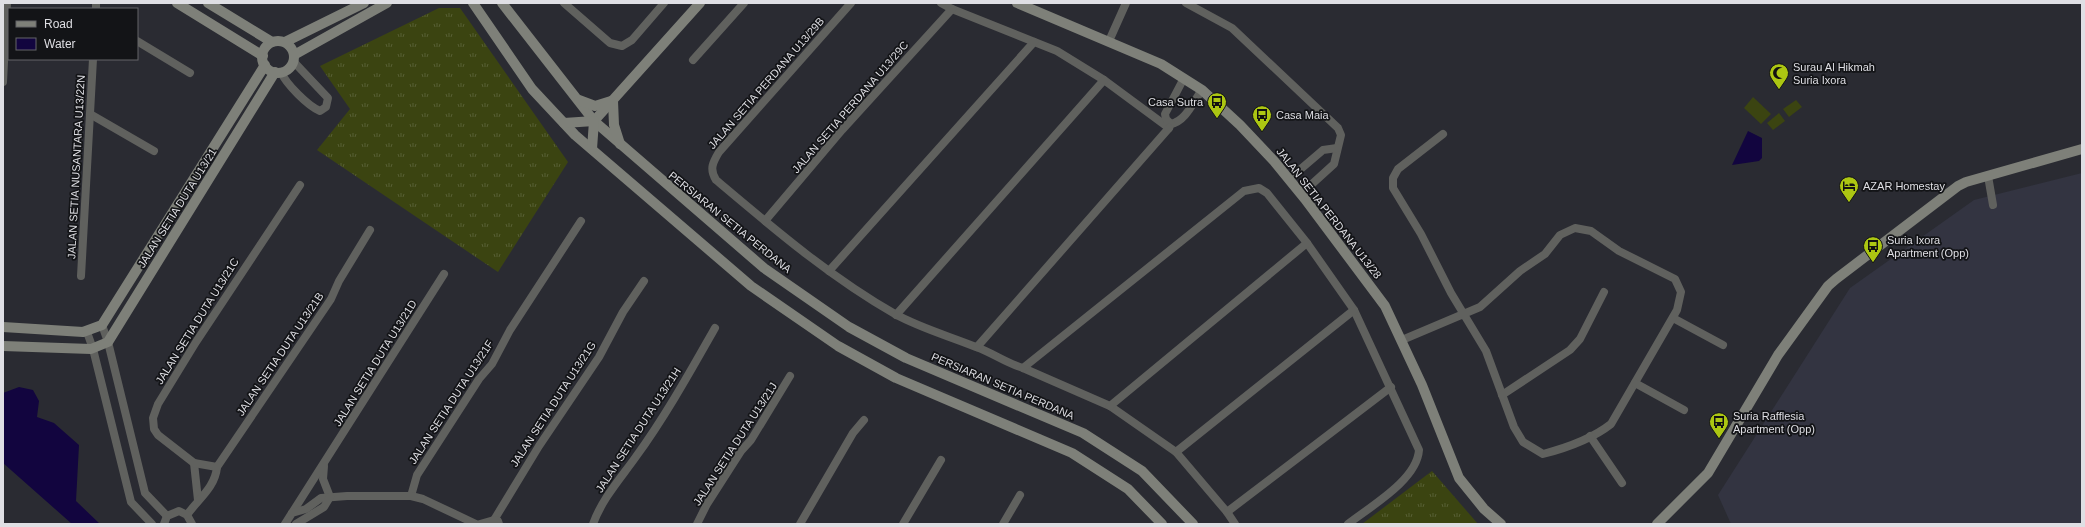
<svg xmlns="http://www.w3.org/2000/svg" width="2085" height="527" viewBox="0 0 2085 527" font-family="Helvetica,sans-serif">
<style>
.built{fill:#333441}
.grass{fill:url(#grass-tufts)}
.pitch{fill:#3b4411}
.water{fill:#12053f}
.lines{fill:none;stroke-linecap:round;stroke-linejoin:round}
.street{stroke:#60615e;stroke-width:8}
.secondary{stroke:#7e8079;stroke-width:10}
.labels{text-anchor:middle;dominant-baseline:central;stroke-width:3.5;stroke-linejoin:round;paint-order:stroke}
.poi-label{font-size:11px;fill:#dfdfe4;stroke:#131417;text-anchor:start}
.street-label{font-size:11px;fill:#dfdfe4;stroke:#131417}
</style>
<defs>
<pattern id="grass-tufts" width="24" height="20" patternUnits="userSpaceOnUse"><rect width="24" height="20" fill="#3b4411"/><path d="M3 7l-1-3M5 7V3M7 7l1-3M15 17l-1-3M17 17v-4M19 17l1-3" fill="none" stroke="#575f34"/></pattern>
</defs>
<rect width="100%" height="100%" fill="#2a2b32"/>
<polygon class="built" points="2082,173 2082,524 1731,524 1718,495 1850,288 1974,200"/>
<g class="grass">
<polygon points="439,8 460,8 568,162 498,272 317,150 350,109 320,66"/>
<polygon points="1432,471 1478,524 1362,524"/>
</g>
<g class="pitch">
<polygon points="1753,97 1771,114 1761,124 1744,108"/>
<polygon points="1796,100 1802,107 1789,117 1783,109"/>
<polygon points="1779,113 1785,121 1773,130 1767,123"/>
</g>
<g class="water">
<polygon points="1748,131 1762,138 1762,158 1759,161 1732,165"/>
<polygon points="19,387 33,390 39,401 37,417 54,423 79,445 76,501 100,524 72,524 3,463 3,393"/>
</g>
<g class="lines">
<g class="street">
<polyline points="564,3 610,43 622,46 632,40 664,3"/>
<path d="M851,3L719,152C713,162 709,169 716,180C773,228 830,277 895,314C920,328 949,336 976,347C993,353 1006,363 1023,368L1110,406L1176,452L1227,512L1235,524"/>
<path d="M941,3L952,9L1057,51L1104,80L1169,128L1171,124C1186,121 1193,102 1202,90"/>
<polyline points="1186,3 1232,28 1338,128 1341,135 1334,164 1301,194"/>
<polyline points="96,9 96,3"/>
<polyline points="137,41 190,73"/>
<polyline points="1109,41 1126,3"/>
<polyline points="693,60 744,3"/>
<path d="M281,72C286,84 308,106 320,111L326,107L328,98L293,61"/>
<polyline points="3,82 7,3"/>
<polyline points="90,114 154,151"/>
<polyline points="1171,124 1166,119 1165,114 1184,78"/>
<polyline points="1988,176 1993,205"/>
<polyline points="1289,179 1323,150 1337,148"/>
<polyline points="765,221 842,130 952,9"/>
<polyline points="829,271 1034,42"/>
<polyline points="81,276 93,59"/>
<polyline points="896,315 1104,80"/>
<polyline points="1673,318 1723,345"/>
<polyline points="102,325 108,342 145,493 167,516"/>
<polyline points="87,332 93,349 131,502 152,524"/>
<path d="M1402,340L1480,307L1520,271L1545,254L1560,235L1575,228L1591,231L1619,251L1675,279L1681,292L1677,310L1611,424C1592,439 1566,448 1543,454L1523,442L1514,427L1486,351L1451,293L1421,234L1393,188V178L1398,169L1443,134"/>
<polyline points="977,347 1169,128"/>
<path d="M1023,368L1244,191L1259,188L1267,193L1307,243L1354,310L1419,450C1417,480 1371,506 1348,524"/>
<polyline points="1635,383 1684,410"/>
<polyline points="1502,395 1570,350 1580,339 1604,292"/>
<polyline points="1110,406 1307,243"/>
<polyline points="1590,436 1622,483"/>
<polyline points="1176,452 1354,310"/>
<polyline points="194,463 198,500"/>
<polyline points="324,466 323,479 330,497"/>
<polyline points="217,467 194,463 158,435 154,429 153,418 158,404 196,342 300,185"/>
<polyline points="411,496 417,475 479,379 492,364 510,330 581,221"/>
<polyline points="1227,512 1391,387"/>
<polyline points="292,513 444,274"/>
<path d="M187,515C198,499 215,488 217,467L331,299L339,281L370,230"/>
<polyline points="494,520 539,446 599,357 623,312 644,281"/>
<polyline points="164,524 167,516 179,511 187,515 192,524"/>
<polyline points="285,524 292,513 306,509 321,498 347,496 411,496 423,499 476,524"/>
<polyline points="296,524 324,507 330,497"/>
<polyline points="480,524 494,520 498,521 499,524"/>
<path d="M593,524C602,499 620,479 635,458C665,417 690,372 715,328"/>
<polyline points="697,524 707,504 741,451 751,440 790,376"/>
<polyline points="800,524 853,433 864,420"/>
<polyline points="903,524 941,460"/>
<polyline points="1003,524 1020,495"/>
</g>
<g class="secondary">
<polyline points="177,3 263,56"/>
<polyline points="208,3 272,42"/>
<polyline points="473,3 532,89 575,135 751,286 838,346 896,378 1072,453 1128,489 1162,524"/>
<polyline points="502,3 594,121 764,268 849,327 906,358 1083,433 1142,471 1193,524"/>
<polyline points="1017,3 1161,64 1202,90 1240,125 1274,161 1305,199 1385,306 1422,385 1459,478 1484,509 1501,524"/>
<circle cx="278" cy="57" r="16"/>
<polyline points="285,42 364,3"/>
<polyline points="294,55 387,3"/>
<polyline points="579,100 595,106 611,101"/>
<polyline points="613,101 614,125 620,144"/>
<polyline points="594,121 700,3"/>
<polyline points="564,123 594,121"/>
<polyline points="592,149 594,121"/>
<polyline points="3,327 83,332 102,325 265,65"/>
<polyline points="3,346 91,349 108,342 275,72"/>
<polyline points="1657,524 1708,473 1778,355 1828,286 1836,279 1958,186 1966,182 2082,149"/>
</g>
</g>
<defs>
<symbol id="mosque-pin" viewBox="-11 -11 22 30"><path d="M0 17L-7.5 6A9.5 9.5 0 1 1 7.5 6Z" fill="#acc612" stroke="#131417"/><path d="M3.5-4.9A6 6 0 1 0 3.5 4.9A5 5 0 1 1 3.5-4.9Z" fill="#111"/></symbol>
<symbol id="bus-pin" viewBox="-11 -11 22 30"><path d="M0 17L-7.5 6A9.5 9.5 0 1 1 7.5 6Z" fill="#acc612" stroke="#131417"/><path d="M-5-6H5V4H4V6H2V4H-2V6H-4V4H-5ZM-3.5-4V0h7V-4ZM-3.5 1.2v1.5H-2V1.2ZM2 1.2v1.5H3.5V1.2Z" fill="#111"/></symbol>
<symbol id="hotel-pin" viewBox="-11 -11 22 30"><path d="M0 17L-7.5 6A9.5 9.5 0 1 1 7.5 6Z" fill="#acc612" stroke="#131417"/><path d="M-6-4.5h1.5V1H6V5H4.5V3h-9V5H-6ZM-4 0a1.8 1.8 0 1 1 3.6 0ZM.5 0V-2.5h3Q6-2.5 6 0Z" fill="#111"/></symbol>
</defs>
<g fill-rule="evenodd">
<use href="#mosque-pin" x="1768" y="62" width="22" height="30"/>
<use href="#bus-pin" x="1206" y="91" width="22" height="30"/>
<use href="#bus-pin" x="1251" y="104" width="22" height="30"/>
<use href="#hotel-pin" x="1838" y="175" width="22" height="30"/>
<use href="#bus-pin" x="1862" y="235" width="22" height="30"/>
<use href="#bus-pin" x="1708" y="411" width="22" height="30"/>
</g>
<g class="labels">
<g class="poi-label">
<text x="1793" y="67">Surau Al Hikmah<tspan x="1793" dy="13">Suria Ixora</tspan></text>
<text x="1203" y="102" text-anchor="end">Casa Sutra</text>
<text x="1276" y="115">Casa Maia</text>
<text x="1863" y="186">AZAR Homestay</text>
<text x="1887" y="240">Suria Ixora<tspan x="1887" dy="13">Apartment (Opp)</tspan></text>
<text x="1733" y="416">Suria Rafflesia<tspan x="1733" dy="13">Apartment (Opp)</tspan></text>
</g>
<g class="street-label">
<text transform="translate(766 83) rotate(-49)">JALAN SETIA PERDANA U13/29B</text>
<text transform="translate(850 107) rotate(-49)">JALAN SETIA PERDANA U13/29C</text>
<text transform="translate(76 167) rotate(-87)">JALAN SETIA NUSANTARA U13/22N</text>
<text transform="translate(177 208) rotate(-58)">JALAN SETIA DUTA U13/21</text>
<text transform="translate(1329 213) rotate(52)">JALAN SETIA PERDANA U13/28</text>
<text transform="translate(730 222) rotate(39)">PERSIARAN SETIA PERDANA</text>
<text transform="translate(197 321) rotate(-58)">JALAN SETIA DUTA U13/21C</text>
<text transform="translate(280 354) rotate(-56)">JALAN SETIA DUTA U13/21B</text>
<text transform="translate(375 363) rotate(-58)">JALAN SETIA DUTA U13/21D</text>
<text transform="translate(1003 386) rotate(23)">PERSIARAN SETIA PERDANA</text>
<text transform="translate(451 402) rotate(-57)">JALAN SETIA DUTA U13/21F</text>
<text transform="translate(553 404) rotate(-57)">JALAN SETIA DUTA U13/21G</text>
<text transform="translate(638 430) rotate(-57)">JALAN SETIA DUTA U13/21H</text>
<text transform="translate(735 444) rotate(-57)">JALAN SETIA DUTA U13/21J</text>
</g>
</g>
<rect width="2085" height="527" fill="none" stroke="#dfdfe4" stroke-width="8"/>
<rect x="8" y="8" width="130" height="52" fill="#131417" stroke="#656569"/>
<rect x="16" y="21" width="20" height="6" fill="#7e8079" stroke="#656569"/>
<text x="44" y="28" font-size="12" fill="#dfdfe4">Road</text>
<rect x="16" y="38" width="20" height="12" fill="#12053f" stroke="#656569"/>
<text x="44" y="48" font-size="12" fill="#dfdfe4">Water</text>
</svg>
